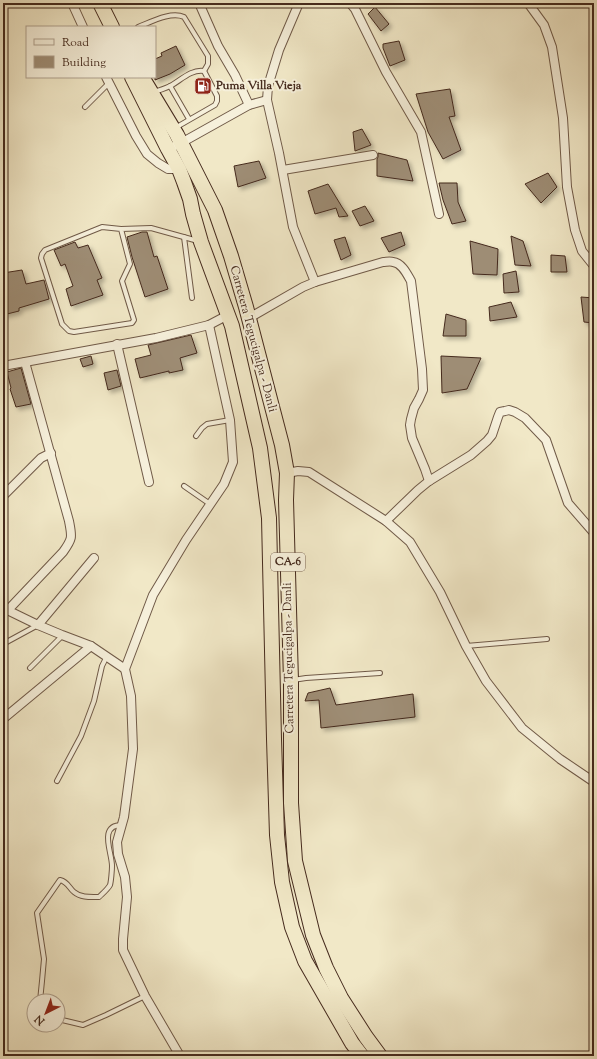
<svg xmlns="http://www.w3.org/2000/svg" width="597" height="1059" viewBox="0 0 597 1059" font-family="'Sorts Mill Goudy',serif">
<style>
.building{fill:#9e8d75;stroke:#452a1d;filter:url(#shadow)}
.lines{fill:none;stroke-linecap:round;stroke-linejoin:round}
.service-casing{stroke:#705a48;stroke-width:6}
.minor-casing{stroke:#705a48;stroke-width:10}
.trunk-casing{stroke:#452a1d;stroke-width:16}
.service{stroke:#f6f0db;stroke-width:4}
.minor{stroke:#f6f0db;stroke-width:8}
.trunk{stroke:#f1e8c7;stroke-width:14}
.labels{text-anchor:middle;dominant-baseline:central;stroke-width:4;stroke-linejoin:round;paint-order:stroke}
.shield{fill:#f6f0db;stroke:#7a6556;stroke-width:1}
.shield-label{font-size:11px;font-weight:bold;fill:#452a1d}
.poi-label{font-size:12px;font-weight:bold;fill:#452a1d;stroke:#f6f0db;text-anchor:start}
.street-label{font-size:12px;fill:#452a1d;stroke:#f6f0db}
</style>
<defs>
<filter id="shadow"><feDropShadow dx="3" dy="3" stdDeviation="2" flood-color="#0004"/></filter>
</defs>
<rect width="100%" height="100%" fill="#f1e8c7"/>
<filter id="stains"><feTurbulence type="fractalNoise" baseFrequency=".005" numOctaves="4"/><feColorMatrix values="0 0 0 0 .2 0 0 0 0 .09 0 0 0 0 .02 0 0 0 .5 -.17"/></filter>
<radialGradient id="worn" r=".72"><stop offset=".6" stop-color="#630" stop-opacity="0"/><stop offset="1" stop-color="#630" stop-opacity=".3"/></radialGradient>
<g class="building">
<polygon points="375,7 389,24 381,31 368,14"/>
<polygon points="399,41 405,60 390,66 383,48 383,44"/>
<polygon points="176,46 185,65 170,74 155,80 155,59 162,56 161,53"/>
<polygon points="450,89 455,116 449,117 461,150 443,159 428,132 416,94"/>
<polygon points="362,129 371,145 355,151 353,132"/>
<polygon points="378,153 407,160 413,181 377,176 377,159 378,157"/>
<polygon points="259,161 266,178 238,187 234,166"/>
<polygon points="548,173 557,187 541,203 525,184"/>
<polygon points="439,183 457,183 458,202 466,221 452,224 443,200"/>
<polygon points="328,184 342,207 348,216 339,217 336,208 315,214 308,191"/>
<polygon points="365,206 374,221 360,226 352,211"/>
<polygon points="142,232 147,232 154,257 157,256 168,289 145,297 132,257 127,237"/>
<polygon points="401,232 405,245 389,252 381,238"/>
<polygon points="511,236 523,241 531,266 515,265"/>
<polygon points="345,237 351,255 341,260 334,240"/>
<polygon points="470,241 498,249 497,275 473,274"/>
<polygon points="75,242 78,248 88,245 102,278 97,280 103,295 71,306 66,289 73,286 65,264 61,266 54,250"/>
<polygon points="551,255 565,256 567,272 551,272"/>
<polygon points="22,270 26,284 44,280 49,299 19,308 19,311 3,315 3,273"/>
<polygon points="516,271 519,292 504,293 503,274"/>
<polygon points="581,297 594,298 594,323 584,322"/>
<polygon points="511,302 517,317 490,321 489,307"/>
<polygon points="446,314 466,320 466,336 443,336"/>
<polygon points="191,335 197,353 180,358 183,370 169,373 169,371 140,378 135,359 151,355 148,345"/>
<polygon points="91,356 93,364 83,367 80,359"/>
<polygon points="441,356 481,358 467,389 442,393"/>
<polygon points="21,368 31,404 16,407 10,389 11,388 7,372"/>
<polygon points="117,370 121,386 108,390 104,373"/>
<polygon points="330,688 336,705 413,694 415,717 321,728 319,700 305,701 308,693"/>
</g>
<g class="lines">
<defs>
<g id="service">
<path d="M138,27C151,22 171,11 184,17L208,56V64L204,71"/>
<polyline points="170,86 189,119"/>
<path d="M154,92C160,90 167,88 172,85C182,79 192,69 204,71L217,96V101L215,105L175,128"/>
<polyline points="85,107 109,83"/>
<polyline points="121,229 130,264 122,281 134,320 132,323 74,332 69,331 62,324 41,258 42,254 45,250 102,227 121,229 151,228 198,241"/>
<polyline points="184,237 192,298"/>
<polyline points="196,436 202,428 207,424 230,420"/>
<polyline points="184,486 210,504"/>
<polyline points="3,644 38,625"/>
<polyline points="466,646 547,639"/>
<polyline points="30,668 62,636"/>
<polyline points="293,680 306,678 380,673"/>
<polyline points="57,781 81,736 94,701 102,666 107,656"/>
<path d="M40,1001L42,981L44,959L37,913L60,880C68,882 69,888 74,892C81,898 91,897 99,897C102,894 108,889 110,885C111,882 112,870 112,866C112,852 98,825 122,825"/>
<polyline points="58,1019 83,1025 106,1015 145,996"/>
</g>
<g id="minor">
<polyline points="72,3 83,27"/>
<polyline points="199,3 218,46 235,75 249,105"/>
<polyline points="299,3 279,50 268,86 267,100 279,153 293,227 315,282"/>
<polyline points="350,3 355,9 386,72 421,132 439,214"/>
<polyline points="528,3 544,25 552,47 563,118 567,187 575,230 582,251 594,266"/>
<polyline points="106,77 136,136 147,154 158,163 168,169 179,169"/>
<polyline points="168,149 181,143 249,105 267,100"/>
<polyline points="283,170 373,155"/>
<path d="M249,318L303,287L315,282L383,262C386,262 390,261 393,262C402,263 407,274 411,281L422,369L423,390L419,399L414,408L411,419L410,425L412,438L425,469L429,481"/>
<polyline points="117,344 149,482"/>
<polyline points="3,366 156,338 209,325 228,315"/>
<polyline points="287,473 298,471 309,472 386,521 410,542 440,592 466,646 486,681 522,728 560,759 594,782"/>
<polyline points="3,496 41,458 51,453"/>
<polyline points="386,521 418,490 429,481 471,455 487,441 492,435 498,417 500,412 505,411 509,410 515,412 525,418 546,440 568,503 594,533"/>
<polyline points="3,608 38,625 62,635 91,646 125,669"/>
<path d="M8,610L63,552C73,538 72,537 69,521L25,362"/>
<polyline points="38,625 94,558"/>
<polyline points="3,719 91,646"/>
<polyline points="180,1056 145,996 123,950 123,939 127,897 125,877 118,854 117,842 124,817 133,749 131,696 125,669 153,595 186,540 224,484 233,462 230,420 209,325"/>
</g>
<g id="trunk">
<polyline points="100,3 112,27"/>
<polyline points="132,77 168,149 179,169 184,182 190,199 193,214 201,242 232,326 260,448 269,518 274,739 277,835 282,882 292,927 305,961 352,1043 362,1056"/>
<polyline points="142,77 177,135 215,210 231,256 246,307 282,445 287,473 286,500 291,681 291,803 295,861 313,935 326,968 341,998 366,1037 380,1056"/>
</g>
</defs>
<use href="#service" class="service-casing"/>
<use href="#minor" class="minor-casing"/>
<use href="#trunk" class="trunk-casing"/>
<use href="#service" class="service"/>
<use href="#minor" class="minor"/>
<use href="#trunk" class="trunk"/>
</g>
<defs>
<symbol id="fuel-square" viewBox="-11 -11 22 22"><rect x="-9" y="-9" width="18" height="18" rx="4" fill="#8f2418" stroke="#f6f0db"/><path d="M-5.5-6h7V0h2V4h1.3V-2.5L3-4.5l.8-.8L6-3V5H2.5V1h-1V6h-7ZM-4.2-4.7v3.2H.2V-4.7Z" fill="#fff"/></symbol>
</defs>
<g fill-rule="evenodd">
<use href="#fuel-square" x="193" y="76" width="20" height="20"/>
</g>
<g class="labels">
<rect class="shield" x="271" y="553" width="34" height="18" rx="3"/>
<g class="shield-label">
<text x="288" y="562">CA-6</text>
</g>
<g class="poi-label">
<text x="216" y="86">Puma Villa Vieja</text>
</g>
<g class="street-label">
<text transform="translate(253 339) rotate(75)">Carretera Tegucigalpa - Danli</text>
<text transform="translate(289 658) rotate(-91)">Carretera Tegucigalpa - Danli</text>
</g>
</g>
<rect width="597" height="1059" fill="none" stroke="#f1e8c7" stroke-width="16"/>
<rect x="4" y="4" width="589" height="1051" fill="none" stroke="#452a1d" stroke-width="2"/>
<rect x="8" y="8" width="581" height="1043" fill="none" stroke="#452a1d"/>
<rect x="26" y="26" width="130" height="52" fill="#f6f0db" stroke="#afa18f"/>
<rect x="34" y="39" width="20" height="6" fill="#f6f0db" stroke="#afa18f"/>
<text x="62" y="46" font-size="12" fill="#452a1d">Road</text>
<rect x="34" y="56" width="20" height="12" fill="#9e8d75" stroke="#afa18f"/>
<text x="62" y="66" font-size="12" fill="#452a1d">Building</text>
<g transform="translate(46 1013) rotate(222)"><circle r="19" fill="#f6f0db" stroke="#afa18f"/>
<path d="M0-3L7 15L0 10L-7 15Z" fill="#8f2418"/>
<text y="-6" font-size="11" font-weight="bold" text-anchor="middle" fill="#452a1d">N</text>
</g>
<rect width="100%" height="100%" filter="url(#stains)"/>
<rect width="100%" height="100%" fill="url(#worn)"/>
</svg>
